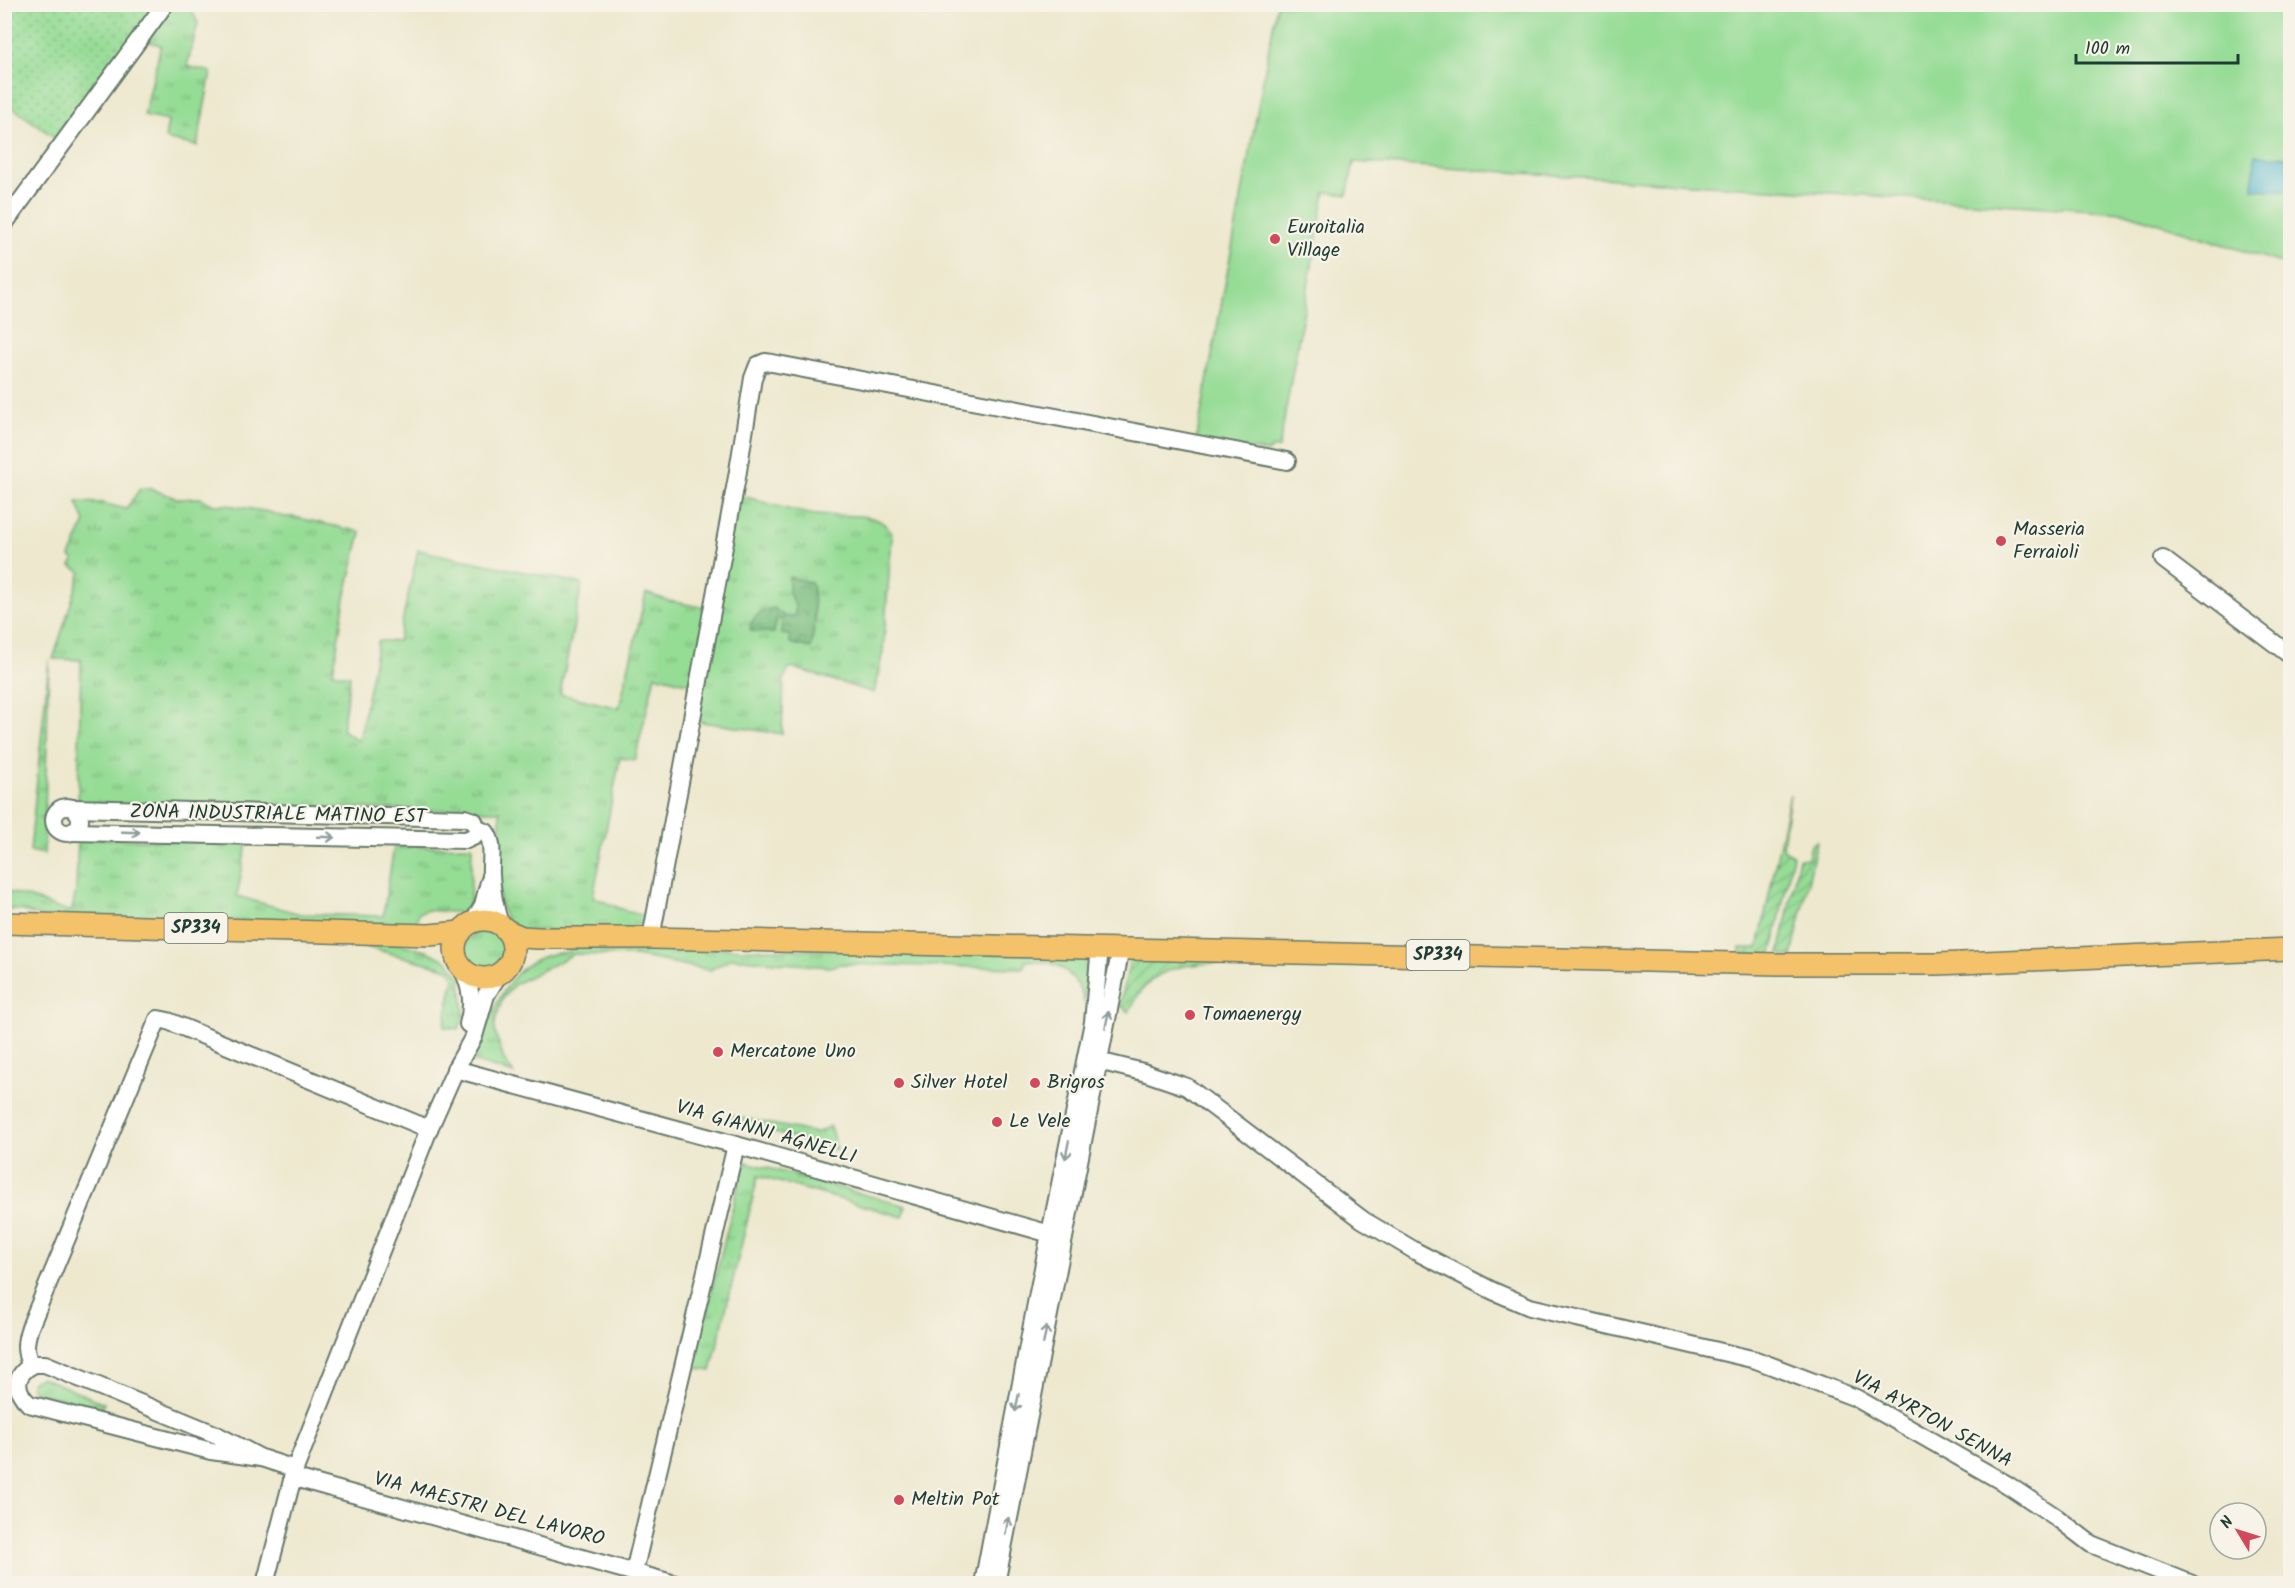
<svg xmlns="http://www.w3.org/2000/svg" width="2295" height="1588" viewBox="0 0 2295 1588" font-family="Kalam,sans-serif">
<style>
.grass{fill:url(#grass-tufts);stroke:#5a8c64;stroke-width:1.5}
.forest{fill:url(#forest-crowns);stroke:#4c7c59;stroke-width:1.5}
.park{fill:url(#park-dots);stroke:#5a8c64;stroke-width:1.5}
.garden{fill:url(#garden-furrows);stroke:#5a8c64;stroke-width:1.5}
.pitch{fill:#95dc95;stroke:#5a8c64;stroke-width:1.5}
.water{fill:#50b7ce;stroke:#387a81;stroke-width:1.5}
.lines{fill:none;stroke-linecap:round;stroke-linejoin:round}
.minor-casing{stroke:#67796a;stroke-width:20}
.major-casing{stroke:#67796a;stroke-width:24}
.minor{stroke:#fff;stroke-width:16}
.major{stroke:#f3c26a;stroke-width:21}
.oneway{stroke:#8f9e9a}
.poi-dot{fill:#d1495b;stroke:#f7f3e8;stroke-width:2}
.labels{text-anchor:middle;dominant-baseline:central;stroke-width:4.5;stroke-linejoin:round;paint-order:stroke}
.shield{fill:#f7f3e8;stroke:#60746a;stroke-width:1.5}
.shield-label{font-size:18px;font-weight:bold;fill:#1f3d34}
.poi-label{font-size:20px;fill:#1f3d34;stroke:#f7f3e8;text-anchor:start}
.street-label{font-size:20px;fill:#1f3d34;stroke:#f7f3e8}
</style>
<defs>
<pattern id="grass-tufts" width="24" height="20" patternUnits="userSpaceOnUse" patternTransform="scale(1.5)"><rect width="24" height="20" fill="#95dc95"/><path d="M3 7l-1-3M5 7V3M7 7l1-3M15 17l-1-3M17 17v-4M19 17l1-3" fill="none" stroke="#79b47a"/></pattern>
<pattern id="forest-crowns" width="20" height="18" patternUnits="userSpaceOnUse" patternTransform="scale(1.5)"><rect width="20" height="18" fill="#78bc7e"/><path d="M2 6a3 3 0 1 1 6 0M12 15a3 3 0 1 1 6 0" fill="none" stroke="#629a68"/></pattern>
<pattern id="park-dots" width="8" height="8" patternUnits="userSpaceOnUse" patternTransform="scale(1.5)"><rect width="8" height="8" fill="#95dc95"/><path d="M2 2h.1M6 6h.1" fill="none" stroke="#79b47a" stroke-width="1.8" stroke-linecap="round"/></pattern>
<pattern id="garden-furrows" width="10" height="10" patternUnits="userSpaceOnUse" patternTransform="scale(1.5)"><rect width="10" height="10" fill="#95dc95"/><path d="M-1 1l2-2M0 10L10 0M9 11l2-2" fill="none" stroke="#79b47a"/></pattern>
</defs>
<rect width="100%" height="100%" fill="#f7f3e8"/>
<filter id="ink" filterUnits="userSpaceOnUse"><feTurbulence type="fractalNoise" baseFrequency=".0167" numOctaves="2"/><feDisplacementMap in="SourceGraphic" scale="12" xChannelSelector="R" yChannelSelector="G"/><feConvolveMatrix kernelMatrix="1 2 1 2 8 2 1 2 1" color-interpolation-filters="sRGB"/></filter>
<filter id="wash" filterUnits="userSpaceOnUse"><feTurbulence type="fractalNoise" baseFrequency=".008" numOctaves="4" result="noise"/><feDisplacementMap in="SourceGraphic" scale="24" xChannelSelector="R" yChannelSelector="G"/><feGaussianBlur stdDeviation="1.35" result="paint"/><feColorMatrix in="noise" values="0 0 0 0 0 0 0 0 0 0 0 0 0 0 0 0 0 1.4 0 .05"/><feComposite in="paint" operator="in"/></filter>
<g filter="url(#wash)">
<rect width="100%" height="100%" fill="#ede8ce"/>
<g class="grass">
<polygon points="169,5 189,5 198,23 187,66 211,72 197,146 165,139 168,121 144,116 161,45 145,41"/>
<path d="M148,488L179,499L200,498L214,505H227L269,512L284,517H294L361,532L345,598L333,673L350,676L342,730L359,741L378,641H398L418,550C472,562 528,572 582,584L560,694L619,708L646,593L669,601L708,608L691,684L655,675L635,760L620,758L593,897L629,912L649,917L647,931L514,930C488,903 502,846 500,811L78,803L81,660L53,659L81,572L71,566L74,560L70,557L85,522L77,502L102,503L126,509L140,489Z"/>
<path d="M736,494C763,501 790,512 817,515C838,518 883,507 892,536L883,651L874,693L794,668L789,669L784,678L782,734L696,721Z"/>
<polygon points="49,659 44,854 30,851"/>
<polygon points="78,838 247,843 237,896 300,914 383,916 394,847 472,846 470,903 464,913 427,910 419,913 415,925 40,916 20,910 5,910 5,891 34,899 62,910 72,911 76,890"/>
<circle cx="484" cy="950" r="19"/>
<polygon points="362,940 401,944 427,951 448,961 461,978 464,1014 459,1029 444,1027 454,978 449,969 370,948 361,944"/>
<path d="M592,946L1083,955L1088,967L1084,1003C1082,986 1067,966 1049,963C1041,961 1032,962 1025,961L1024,968L841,964L829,967L732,958L710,970L635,956L574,954L515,984L503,998L495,1021V1032L504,1060L514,1074L473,1061C474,1050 482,1037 486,1027C503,987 521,953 570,952V948Z"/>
<polygon points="731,1116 816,1133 830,1126 837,1150 728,1120"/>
<polygon points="746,1162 906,1206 903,1217 758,1176 711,1371 693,1367 742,1170"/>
<polygon points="41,1377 104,1403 102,1409 36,1392 31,1387 32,1381"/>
</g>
<path class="forest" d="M789,577L812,583L815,620L811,648L790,643V635L781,634L782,619H776L774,633L753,631L750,629C752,616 762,610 774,608L785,617L794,616L796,608L789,593Z"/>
<polygon class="park" points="5,5 171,5 59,141 5,102"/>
<g class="garden">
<polygon points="1790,794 1783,845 1784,850 1793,855 1773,948 1771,955 1744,954 1741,953 1740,948 1758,948"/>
<polygon points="1817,841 1792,956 1784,956 1780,953 1780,949 1799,858 1808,859 1811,845"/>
<path d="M1131,956L1300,959L1298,965L1290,966C1258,965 1193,958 1165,972C1147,980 1137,995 1129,1012L1120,1005Z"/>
</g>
<polygon class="pitch" points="1277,5 2290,5 2290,266 2123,212 1354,162 1347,195 1325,192 1279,448 1272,448 1268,452 1196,441"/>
<polygon class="water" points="2255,155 2290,157 2290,191 2253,189"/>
</g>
<g filter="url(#ink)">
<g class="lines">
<defs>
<g id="minor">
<polyline points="4,224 165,4"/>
<polyline points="2163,559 2290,655"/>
<circle cx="67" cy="820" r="13"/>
<polyline points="72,808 465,818 474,821 477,829 475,836 466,840 72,832"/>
<path d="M477,829L486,832C495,844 490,862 491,875C492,892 495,908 500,924"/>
<polyline points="473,922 483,905 489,882"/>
<polyline points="651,938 737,477 753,378 758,365 765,362 772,363 1287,461"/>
<path d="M462,968C471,987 474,1004 468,1024"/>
<polyline points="1086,1058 1143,1072 1187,1087 1363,1220 1417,1252 1493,1291 1530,1307 1756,1360 1856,1398 2008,1485 2056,1517 2091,1544 2192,1584"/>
<polyline points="455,1069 736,1145 1061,1237"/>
<path d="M34,1364H45L217,1435L261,1458L211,1451L29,1404C13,1389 15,1374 34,1364Z"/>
<path d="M31,1366C24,1351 25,1342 30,1327L158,1019L168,1021L429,1129"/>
<polyline points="261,1458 295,1469"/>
<polyline points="292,1477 675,1584"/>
<polyline points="634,1572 736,1145"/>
<polyline points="265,1584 295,1469 429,1129 457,1066 474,1036 486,995 499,974"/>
<polyline points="983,1584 1038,1293 1093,1022 1100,947"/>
<polyline points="996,1584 1121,948"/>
</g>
<g id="major">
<circle cx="484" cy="949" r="29"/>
<polyline points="4,923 429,935 461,932"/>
<polyline points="506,930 522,937 538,938 651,938 1777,964 1938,964 2290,949"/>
</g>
</defs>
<use href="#minor" class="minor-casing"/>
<use href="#major" class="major-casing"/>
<use href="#minor" class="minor"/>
<use href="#major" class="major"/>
</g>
<defs><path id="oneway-shaft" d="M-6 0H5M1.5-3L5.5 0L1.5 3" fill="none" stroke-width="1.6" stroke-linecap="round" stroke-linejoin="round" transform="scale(1.5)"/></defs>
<g class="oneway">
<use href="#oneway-shaft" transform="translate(131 832) rotate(2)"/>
<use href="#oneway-shaft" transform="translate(326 837) rotate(2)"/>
<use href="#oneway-shaft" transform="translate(1107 1020) rotate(-79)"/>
<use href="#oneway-shaft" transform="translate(1067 1150) rotate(101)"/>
<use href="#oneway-shaft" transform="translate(1045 1335) rotate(-79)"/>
<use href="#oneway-shaft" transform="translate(1017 1403) rotate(101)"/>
<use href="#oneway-shaft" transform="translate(1007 1526) rotate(-79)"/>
</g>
</g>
<g class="poi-dot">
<circle cx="1275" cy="239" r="6"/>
<circle cx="2001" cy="541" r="6"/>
<circle cx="1190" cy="1015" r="6"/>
<circle cx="718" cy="1052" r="6"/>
<circle cx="899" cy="1083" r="6"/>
<circle cx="1035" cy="1083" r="6"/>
<circle cx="997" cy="1122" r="6"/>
<circle cx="899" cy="1500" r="6"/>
</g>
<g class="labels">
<g class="shield">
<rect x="164.5" y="913" width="63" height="30" rx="4.5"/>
<rect x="1406.5" y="940" width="63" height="30" rx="4.5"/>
</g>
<g class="shield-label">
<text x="196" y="928">SP334</text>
<text x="1438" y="955">SP334</text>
</g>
<g class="poi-label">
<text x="1287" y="228">Euroitalia<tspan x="1287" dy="23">Village</tspan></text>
<text x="2013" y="530">Masseria<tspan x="2013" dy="23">Ferraioli</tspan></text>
<text x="1202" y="1015">Tomaenergy</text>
<text x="730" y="1052">Mercatone Uno</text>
<text x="911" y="1083">Silver Hotel</text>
<text x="1047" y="1083">Brigros</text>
<text x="1009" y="1122">Le Vele</text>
<text x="911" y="1500">Meltin Pot</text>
</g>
<g class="street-label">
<text transform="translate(278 815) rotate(1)">ZONA INDUSTRIALE MATINO EST</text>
<text transform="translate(766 1133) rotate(16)">VIA GIANNI AGNELLI</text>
<text transform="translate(1932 1420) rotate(29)">VIA AYRTON SENNA</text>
<text transform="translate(489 1510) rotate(15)">VIA MAESTRI DEL LAVORO</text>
</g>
</g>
<rect width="2295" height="1588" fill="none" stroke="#f7f3e8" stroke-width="24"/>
<g transform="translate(2238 1531) rotate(308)"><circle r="28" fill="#f7f3e8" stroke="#a1aaa0" stroke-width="1.5"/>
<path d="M0-4.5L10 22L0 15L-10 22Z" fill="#d1495b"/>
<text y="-9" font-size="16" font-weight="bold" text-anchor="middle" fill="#1f3d34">N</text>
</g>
<path d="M2076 54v9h162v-9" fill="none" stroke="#1f3d34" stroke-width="3"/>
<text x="2085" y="54" font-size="18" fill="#1f3d34" stroke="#f7f3e8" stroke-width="4.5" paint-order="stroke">100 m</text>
</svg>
